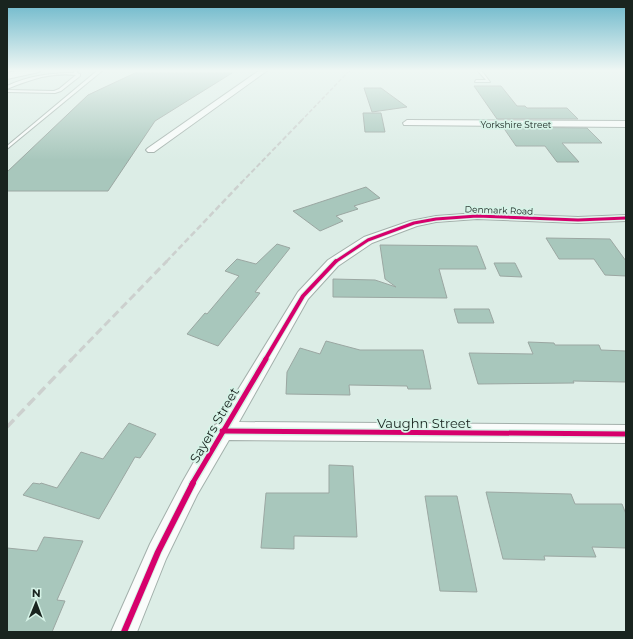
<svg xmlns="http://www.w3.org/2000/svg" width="633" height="639" viewBox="0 0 633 639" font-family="Montserrat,sans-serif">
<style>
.building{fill:#a8c7bc;stroke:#9ba7a2}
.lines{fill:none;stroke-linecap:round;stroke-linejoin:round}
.lane-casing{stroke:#a3b0ab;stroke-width:2}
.street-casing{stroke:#a3b0ab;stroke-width:2}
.secondary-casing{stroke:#a3b0ab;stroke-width:2}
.lane{fill:#fafcfb;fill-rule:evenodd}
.street{fill:#fafcfb;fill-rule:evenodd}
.secondary{fill:#fafcfb;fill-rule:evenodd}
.rail-far4{stroke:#ccd0ce;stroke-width:1.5;stroke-dasharray:4 2;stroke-linecap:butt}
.rail-far3{stroke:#ccd0ce;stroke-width:2;stroke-dasharray:5 2.5;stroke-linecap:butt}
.rail-far2{stroke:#ccd0ce;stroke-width:2.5;stroke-dasharray:6 3;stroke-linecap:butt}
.rail-far1{stroke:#ccd0ce;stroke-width:3;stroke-dasharray:8 4;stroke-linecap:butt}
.rail{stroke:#ccd0ce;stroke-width:3.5;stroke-dasharray:10 5;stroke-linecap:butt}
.cycleway-far3-casing{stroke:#d6f3e7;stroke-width:5}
.cycleway-far2-casing{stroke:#d6f3e7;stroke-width:6}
.cycleway-far1-casing{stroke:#d6f3e7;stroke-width:8}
.cycleway-casing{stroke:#d6f3e7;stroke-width:8}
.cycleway-far3{stroke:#d6006c;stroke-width:3}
.cycleway-far2{stroke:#d6006c;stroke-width:4}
.cycleway-far1{stroke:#d6006c;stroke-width:5}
.cycleway{stroke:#d6006c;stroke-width:6}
.labels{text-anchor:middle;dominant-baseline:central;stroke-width:3.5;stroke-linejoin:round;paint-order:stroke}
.far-street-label{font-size:9px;fill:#19241f;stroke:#d6f3e7}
.near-street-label{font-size:13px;fill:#19241f;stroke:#d6f3e7}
</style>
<rect width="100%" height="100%" fill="#dcede6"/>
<g class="building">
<polygon points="135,73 232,73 155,121 108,191 7,191 7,172 88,95"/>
<polygon points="474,86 501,86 517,106 525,106 527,108 567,108 578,119 497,119"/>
<polygon points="364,88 381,88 407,107 372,112"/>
<polygon points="363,113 381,113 385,132 365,132"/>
<polygon points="503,127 587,128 602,143 562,143 579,162 557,162 545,146 516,146"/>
<polygon points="366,187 380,198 354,206 358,209 336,216 343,221 320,231 293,211"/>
<polygon points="546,238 610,239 626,261 626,276 605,275 594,259 559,259"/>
<polygon points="277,244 290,248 255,292 260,293 218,346 187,334 205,313 207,314 239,276 225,271 237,259 256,264"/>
<polygon points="380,245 477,246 486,269 439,269 447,298 333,297 333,279 375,280 396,287 385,279"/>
<polygon points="494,263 515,263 522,277 500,276"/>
<polygon points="454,309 489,309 494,323 458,323"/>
<polygon points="326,341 360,350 423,350 431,389 408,389 407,386 349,385 350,395 286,394 287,372 300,348 320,354"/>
<polygon points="528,342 554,343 555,345 599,345 601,350 626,351 626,382 573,381 574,383 478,384 469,353 533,354"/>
<polygon points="129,423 156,434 140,458 135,457 99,519 23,495 33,483 40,484 41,483 57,488 81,452 103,459"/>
<polygon points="329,465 353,466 357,537 294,536 294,549 261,548 266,493 329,493"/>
<polygon points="486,492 571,494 575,504 622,504 626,514 626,548 592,547 596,557 544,556 545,560 503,559"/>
<polygon points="425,496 457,496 477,592 440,591"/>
<polygon points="44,537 83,541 57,600 65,601 52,632 7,632 7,548 37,551"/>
</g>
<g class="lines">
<defs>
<g id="lane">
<path d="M76,70H78L77,73L80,74V76L61,91L55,93L7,92V90L54,91L59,89L76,75C50,72 30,80 7,89V86C28,76 50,73 73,73Z"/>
<polygon points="98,70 103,70 7,149 7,146"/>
<polygon points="477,70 481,70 490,82 475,82 476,80 486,80"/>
</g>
<g id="street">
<polygon points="260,70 268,70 154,152 148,152 146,150 148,148"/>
<polygon points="407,120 626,121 626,127 404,125 403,123"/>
<polygon points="477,213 578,217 626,215 626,221 578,223 477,219 436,222 417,226 372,243 338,266 308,299 239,422 626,425 626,443 229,440 197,495 166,559 137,632 111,632 150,544 183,481 215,425 217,424 298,292 328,260 364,237 410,221 436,216"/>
</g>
<polygon id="secondary" points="20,70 41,70 39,72 7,79 7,73"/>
</defs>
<use href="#lane" class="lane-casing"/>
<use href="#street" class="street-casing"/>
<use href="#secondary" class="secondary-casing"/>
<use href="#lane" class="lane"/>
<use href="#street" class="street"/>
<use href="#secondary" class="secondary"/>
<polyline class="rail-far4" points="301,121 350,70"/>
<polyline class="rail-far3" points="241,183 302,120"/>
<polyline class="rail-far2" points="166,262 242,182"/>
<polyline class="rail-far1" points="71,360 167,261"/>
<polyline class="rail" points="7,427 72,359"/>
<defs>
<polyline id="cycleway-far3" points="335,262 368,240 414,223 436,219 477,216 578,220 626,218"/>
<polyline id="cycleway-far2" points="265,360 303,296 336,261"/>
<g id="cycleway-far1">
<polyline points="222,431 626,434"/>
<polyline points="192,484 266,359"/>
</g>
<polyline id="cycleway" points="124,632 158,552 193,483"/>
</defs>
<use href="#cycleway-far3" class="cycleway-far3-casing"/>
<use href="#cycleway-far2" class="cycleway-far2-casing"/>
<use href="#cycleway-far1" class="cycleway-far1-casing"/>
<use href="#cycleway" class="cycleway-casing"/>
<use href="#cycleway-far3" class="cycleway-far3"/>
<use href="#cycleway-far2" class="cycleway-far2"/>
<use href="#cycleway-far1" class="cycleway-far1"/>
<use href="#cycleway" class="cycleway"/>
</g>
<linearGradient id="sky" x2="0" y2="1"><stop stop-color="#6bb7ca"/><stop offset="0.44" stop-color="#eff7f4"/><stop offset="1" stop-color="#eff7f4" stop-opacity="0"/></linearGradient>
<rect width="633" height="160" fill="url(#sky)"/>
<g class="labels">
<g class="far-street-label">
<text x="516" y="124">Yorkshire Street</text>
<text transform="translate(499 210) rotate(2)">Denmark Road</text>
</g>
<g class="near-street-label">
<text x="424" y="423">Vaughn Street</text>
<text transform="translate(214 425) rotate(-60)">Sayers Street</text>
</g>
</g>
<rect width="633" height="639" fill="none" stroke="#19241f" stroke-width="16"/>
<g transform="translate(36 603) rotate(1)" stroke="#d6f3e7" stroke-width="3" paint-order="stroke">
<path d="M0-3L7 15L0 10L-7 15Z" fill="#19241f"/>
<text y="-6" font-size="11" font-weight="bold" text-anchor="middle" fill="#19241f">N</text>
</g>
</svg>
